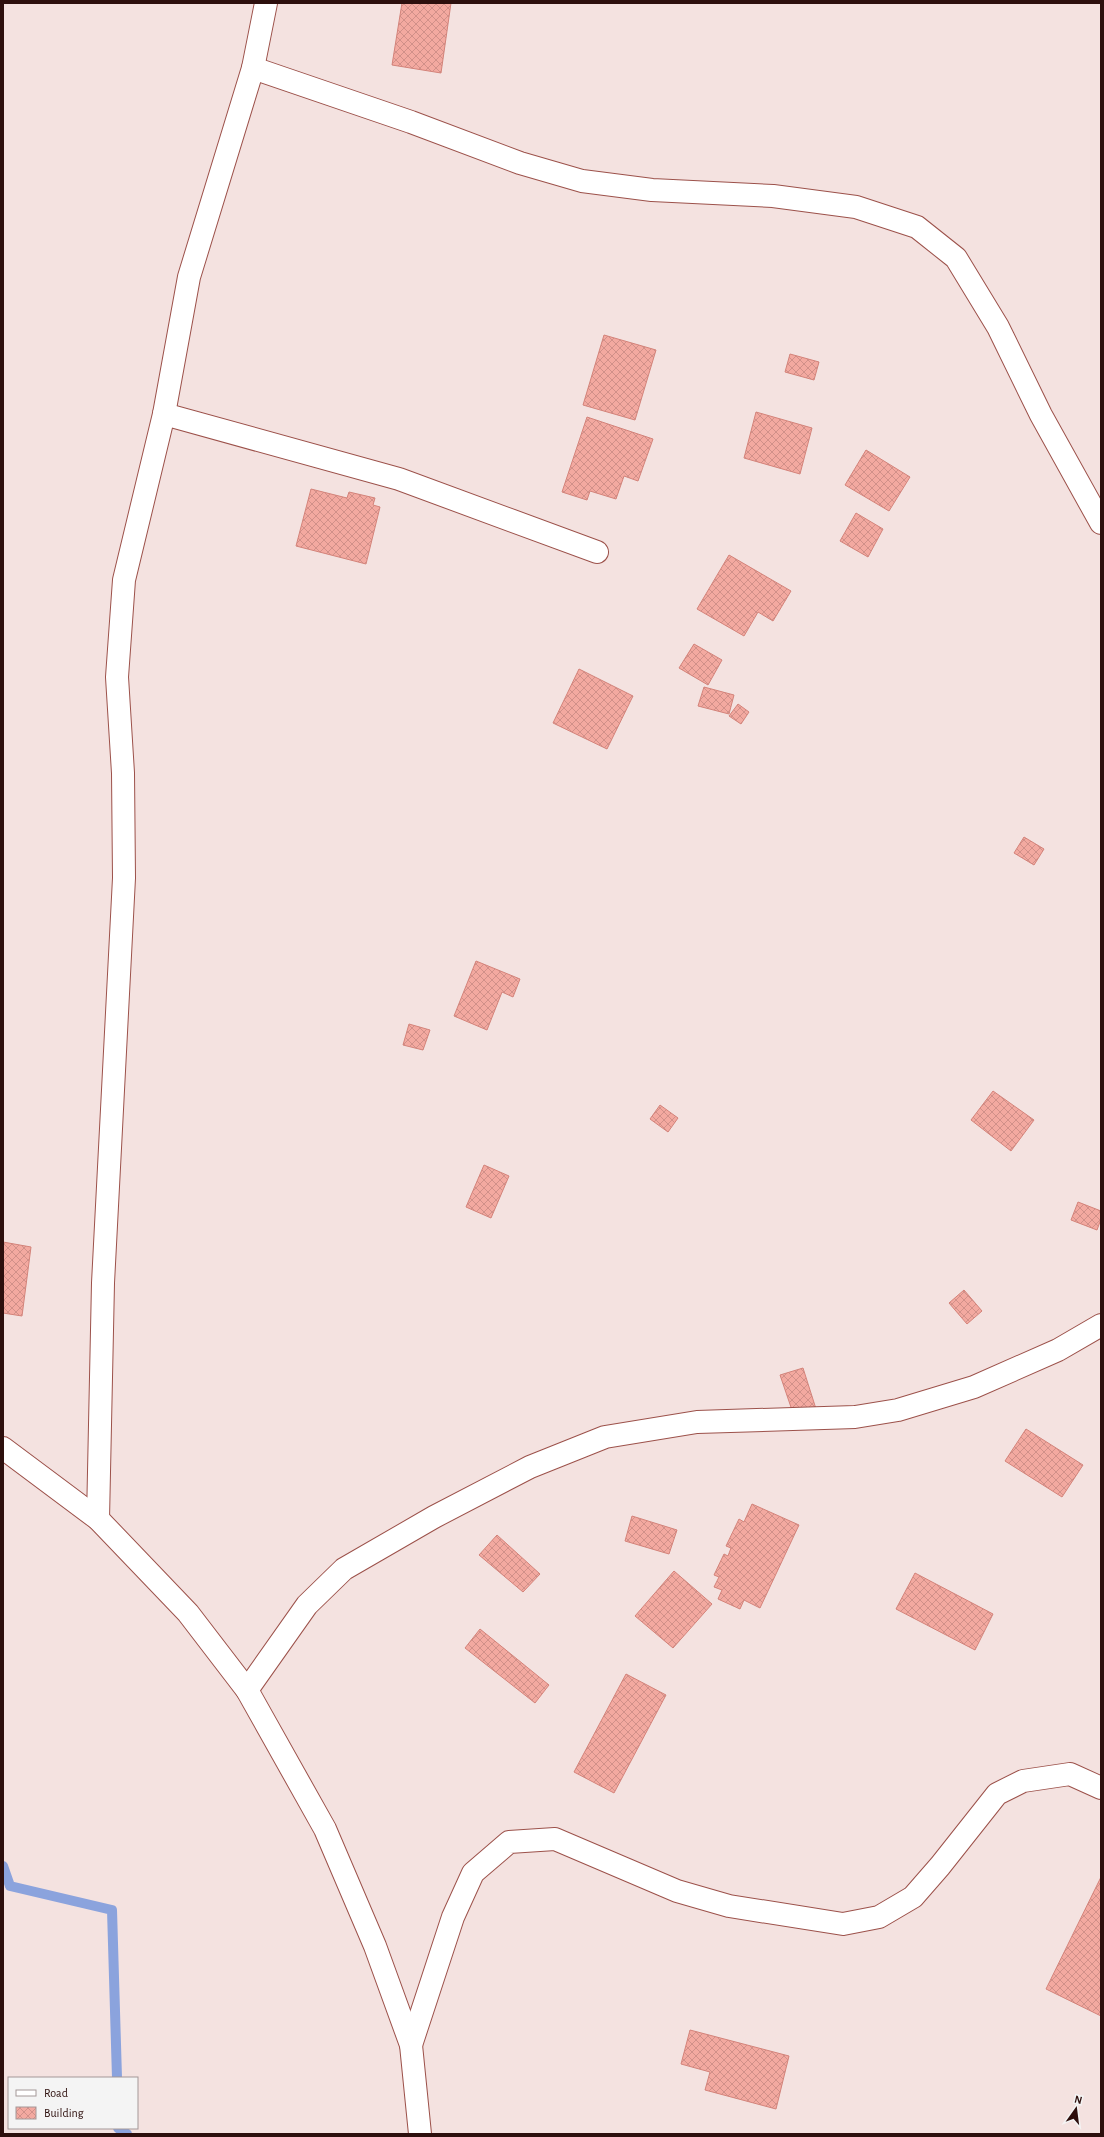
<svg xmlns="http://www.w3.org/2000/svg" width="1104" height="2137" viewBox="0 0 1104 2137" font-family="'Alegreya Sans',sans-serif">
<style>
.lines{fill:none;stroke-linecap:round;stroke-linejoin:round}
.stream{stroke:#8ba3dd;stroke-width:10}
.building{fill:url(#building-cross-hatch);stroke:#d3837a}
.minor-casing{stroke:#9c514a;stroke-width:24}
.minor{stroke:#fff;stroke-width:22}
</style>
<defs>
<pattern id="building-cross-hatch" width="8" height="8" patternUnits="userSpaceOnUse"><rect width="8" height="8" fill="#f3a9a0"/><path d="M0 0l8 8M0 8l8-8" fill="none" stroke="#d19089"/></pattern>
</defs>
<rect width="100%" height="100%" fill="#f4e2e0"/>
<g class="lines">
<g class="stream">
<polyline points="3,1866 10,1886 112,1910 117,2078"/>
<polyline points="118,2128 127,2134"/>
</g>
</g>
<g class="building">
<polygon points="402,3 451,3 441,73 392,65"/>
<polygon points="604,335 656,350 635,420 583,405"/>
<polygon points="790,354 819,362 814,380 785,372"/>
<polygon points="756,412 812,428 800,474 744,458"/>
<polygon points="587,417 653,439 638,481 624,476 616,499 590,491 587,500 562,492"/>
<polygon points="866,450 910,477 889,511 845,485"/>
<polygon points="311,489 347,498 349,492 375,498 373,505 380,507 366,564 296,546"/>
<polygon points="856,513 883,529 868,557 840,541"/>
<polygon points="729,555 791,591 773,621 758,612 744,636 697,609"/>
<polygon points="694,644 722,660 708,685 679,668"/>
<polygon points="579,669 633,696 607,749 553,723"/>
<polygon points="704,687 734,695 729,714 698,706"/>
<polygon points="738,704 749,712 741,724 729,716"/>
<polygon points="1024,837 1044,849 1034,865 1014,853"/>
<polygon points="476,961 520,979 513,997 502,992 487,1030 454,1016"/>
<polygon points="409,1024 430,1030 423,1050 403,1045"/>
<polygon points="993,1091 1034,1120 1011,1151 971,1120"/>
<polygon points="660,1105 678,1118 668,1132 650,1119"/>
<polygon points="484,1165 509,1176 491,1218 466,1207"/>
<polygon points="1078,1202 1101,1211 1101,1219 1097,1230 1071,1220"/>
<polygon points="3,1242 31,1247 22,1316 3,1313"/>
<polygon points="964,1290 982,1311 967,1324 949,1303"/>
<polygon points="803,1368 817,1412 795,1419 780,1375"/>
<polygon points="1026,1429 1083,1465 1062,1497 1005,1461"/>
<polygon points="752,1504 799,1525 760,1608 744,1600 740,1609 718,1599 722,1590 714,1587 719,1577 714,1575 724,1554 728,1556 731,1548 726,1546 739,1519 744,1522"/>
<polygon points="632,1516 677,1530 669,1554 625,1541"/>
<polygon points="497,1535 540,1574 523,1592 479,1555"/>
<polygon points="674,1571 712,1604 673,1648 635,1616"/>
<polygon points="915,1573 993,1614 975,1650 896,1609"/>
<polygon points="480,1629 549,1685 535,1703 465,1648"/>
<polygon points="626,1674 666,1695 614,1793 574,1772"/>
<polygon points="1101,1877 1101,2016 1046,1989"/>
<polygon points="690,2030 789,2056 776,2109 705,2090 710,2072 681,2064"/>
</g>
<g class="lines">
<defs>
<g id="minor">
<polyline points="253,68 411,122 520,163 582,181 652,190 773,196 856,207 917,227 956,258 998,327 1041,415 1101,523"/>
<polyline points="164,414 399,479 597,552"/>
<polyline points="3,1448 98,1519 188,1613 247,1690 325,1829 375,1946 411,2045 420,2134"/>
<polyline points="98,1519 103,1283 124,878 123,773 117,677 124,580 164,414 189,277 253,68 266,3"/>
<polyline points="247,1690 307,1605 344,1569 434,1517 530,1467 605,1437 697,1422 855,1417 898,1410 974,1387 1058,1350 1101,1325"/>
<polyline points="411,2045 453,1917 473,1873 509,1842 555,1839 677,1891 729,1906 843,1924 879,1917 913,1897 940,1866 997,1794 1023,1781 1070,1774 1101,1788"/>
</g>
</defs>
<use href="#minor" class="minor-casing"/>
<use href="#minor" class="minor"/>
</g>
<rect width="1104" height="2137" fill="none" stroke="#2d0f0d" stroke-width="8"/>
<rect x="8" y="2077" width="130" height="52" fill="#f4f4f4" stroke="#a49898"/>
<rect x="16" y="2090" width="20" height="6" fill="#ffffff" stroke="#a49898"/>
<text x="44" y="2097" font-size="12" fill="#2d0f0d">Road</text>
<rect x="16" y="2107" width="20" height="12" fill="url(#building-cross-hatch)" stroke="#a49898"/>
<text x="44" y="2117" font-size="12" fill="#2d0f0d">Building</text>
<g transform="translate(1076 2109) rotate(14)" stroke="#f4f4f4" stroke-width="3" paint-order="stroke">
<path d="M0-3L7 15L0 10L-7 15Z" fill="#2d0f0d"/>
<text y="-6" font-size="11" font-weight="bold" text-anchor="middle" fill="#2d0f0d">N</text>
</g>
</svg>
